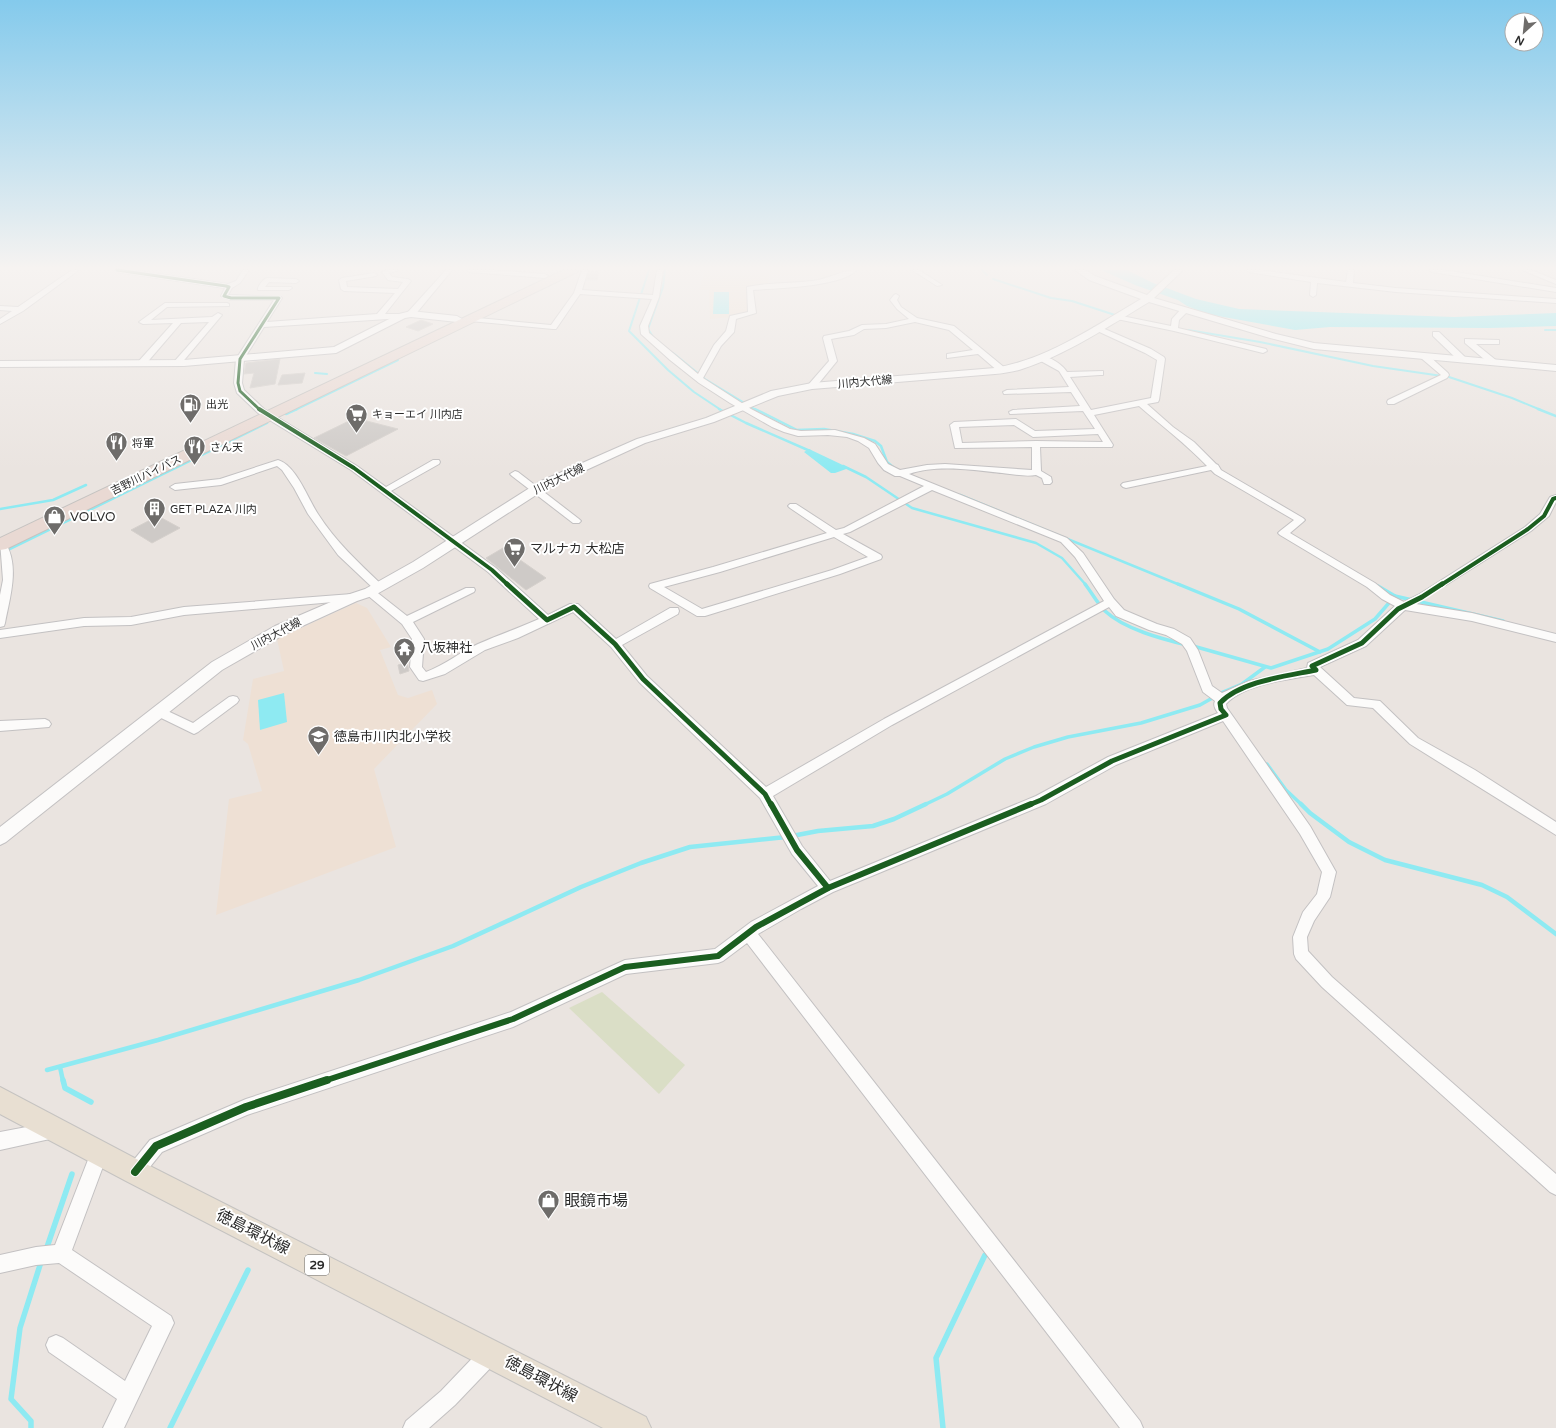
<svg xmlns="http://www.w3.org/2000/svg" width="1556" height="1428" viewBox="0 0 1556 1428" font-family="'Varela Round','Noto Sans JP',sans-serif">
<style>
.education{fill:#eee0d4}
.cemetery{fill:#dadec6}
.water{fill:#8eeaf2}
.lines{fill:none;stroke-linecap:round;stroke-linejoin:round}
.stream-far4{stroke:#8eeaf2;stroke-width:2}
.stream-far3{stroke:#8eeaf2;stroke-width:2.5}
.stream-far2{stroke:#8eeaf2;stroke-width:3.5}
.stream-far1{stroke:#8eeaf2;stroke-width:4.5}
.stream{stroke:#8eeaf2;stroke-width:5.5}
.building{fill:#cecac7;stroke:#d5d0cc}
.street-casing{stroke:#c3c1c2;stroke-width:2}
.secondary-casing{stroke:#c3c1c2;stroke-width:2}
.primary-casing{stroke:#c5c3c1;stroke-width:2}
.highway-casing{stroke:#c5c3c1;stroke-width:2}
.street{fill:#fcfbfa;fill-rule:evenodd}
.secondary{fill:#fcfbfa;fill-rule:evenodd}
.primary{fill:#e8dfd2;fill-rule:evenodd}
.highway{fill:#e9d9d3;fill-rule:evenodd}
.cycleway-far4-casing{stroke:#fff;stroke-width:4.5}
.cycleway-far3-casing{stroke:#fff;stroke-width:6}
.cycleway-far2-casing{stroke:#fff;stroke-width:8}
.cycleway-far1-casing{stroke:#fff;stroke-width:8}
.cycleway-casing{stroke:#fff;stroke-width:10}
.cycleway-far4{stroke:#1b5e20;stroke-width:3}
.cycleway-far3{stroke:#1b5e20;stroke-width:4}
.cycleway-far2{stroke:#1b5e20;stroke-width:5}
.cycleway-far1{stroke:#1b5e20;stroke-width:6}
.cycleway{stroke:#1b5e20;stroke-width:8}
.labels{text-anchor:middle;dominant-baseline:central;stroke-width:4;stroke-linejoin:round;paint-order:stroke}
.far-street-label{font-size:11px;fill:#2b2b2b;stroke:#fff}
.far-poi-label{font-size:11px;fill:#2b2b2b;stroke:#fff;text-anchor:start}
.shield{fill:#fff;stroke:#6b6b6b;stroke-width:1}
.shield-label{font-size:12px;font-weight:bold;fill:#2b2b2b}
.poi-label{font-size:13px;fill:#2b2b2b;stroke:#fff;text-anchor:start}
.near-poi-label{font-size:16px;fill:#2b2b2b;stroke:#fff;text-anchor:start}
.near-street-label{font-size:16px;fill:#2b2b2b;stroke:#fff}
</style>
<rect width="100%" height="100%" fill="#eae4e0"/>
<g class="education">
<polygon points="703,270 851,270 831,277 769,274 768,286 746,288 747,301 750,312 732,317 710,319 709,290 699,290 704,274 702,273"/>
<polygon points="356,603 367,608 391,647 380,650 398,695 408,698 432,690 437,704 374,769 396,847 216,915 229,799 262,791 248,744 243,740 253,679 284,671 277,639"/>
</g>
<polygon class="cemetery" points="602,992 685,1065 659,1094 569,1008"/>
<g class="water">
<polygon points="1101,270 1127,270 1153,283 1196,299 1239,309 1454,317 1556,313 1556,326 1489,328 1330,327 1295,330 1207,314 1187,306 1178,300 1135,285"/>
<polygon points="714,292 729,292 729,314 713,314"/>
<polygon points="809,449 849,468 835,473 831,473 804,452"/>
<polygon points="284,693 287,722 260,730 258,700"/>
</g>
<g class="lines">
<g class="stream-far4">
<polyline points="649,270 629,331 668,370 694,392 721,410"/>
<polyline points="982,270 987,275"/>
<polyline points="993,279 1051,298 1072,301 1115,315"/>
<polyline points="1188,330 1260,342 1373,366 1449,377 1512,398 1541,410"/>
<polyline points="1545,330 1556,330"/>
<polyline points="653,337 648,329 663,287 665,270"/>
<polyline points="673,353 705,379 756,410"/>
<polyline points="315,373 327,374"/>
<polyline points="295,410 398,360"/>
</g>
<g class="stream-far3">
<polyline points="719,409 746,423 810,451"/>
<polyline points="755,409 797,430 824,429 853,434 875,441 881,446 887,462 893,467"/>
<polyline points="1538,409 1556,416"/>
<polyline points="286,414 297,409"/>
<polyline points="843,466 866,477 912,508 1036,543 1062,558 1086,585"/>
<polyline points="960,495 1180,585"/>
<polyline points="0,509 53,500 86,485"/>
<polyline points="0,554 267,423"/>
</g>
<g class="stream-far2">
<path d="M1085,584C1092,593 1097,603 1105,611C1124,629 1162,639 1187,645"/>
<polyline points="1178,584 1239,609 1320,652"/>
<polyline points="1378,586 1395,596"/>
<polyline points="1193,646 1271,668 1328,649 1375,619 1395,596 1503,621"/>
<polyline points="1267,764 1286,790 1302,805"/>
<polyline points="924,805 947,794 1005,759 1034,747 1068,737 1141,723 1200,705 1223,692 1242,684 1265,667"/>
</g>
<g class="stream-far1">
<polyline points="1301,804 1310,813 1349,842 1385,860 1482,885 1507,897 1556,934"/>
<polyline points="792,836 818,831 873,826 894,819 926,804"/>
<polyline points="60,1067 63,1081"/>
<polyline points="47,1070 158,1040 359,980 453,946 581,887 641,863 690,847 786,837"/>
</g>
<g class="stream">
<polyline points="63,1080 65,1088 91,1102"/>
<polyline points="46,1250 72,1174"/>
<polyline points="31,1428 31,1421 11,1399 20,1328 41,1262"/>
<polyline points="170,1428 248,1270"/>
<polyline points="943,1428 936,1358 985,1255"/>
</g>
</g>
<g class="building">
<polygon points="599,271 597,280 586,280 589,272"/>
<polygon points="421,320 433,324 418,331 406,327"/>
<polygon points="280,359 275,384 250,388 254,373 244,374 246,363"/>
<polygon points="305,373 302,383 278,385 282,375"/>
<polygon points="355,418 398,429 346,456 314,438"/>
<polygon points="158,516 180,528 152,543 131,530"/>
<polygon points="503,548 546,578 526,590 486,558"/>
<polygon points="407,662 409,671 400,674 398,665"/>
</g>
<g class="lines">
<defs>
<g id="street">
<polygon points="72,270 79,270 23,311 0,324 0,319 12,311 0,310 0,306 18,307"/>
<path d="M114,270H130L228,284L236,281L243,270H249L240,283L232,288L228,295L281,297L282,298L267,322L377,314L395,293L344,291L341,289L339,280L342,278L374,273L377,275L376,276L346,281L347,287L398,289L403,282L388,280L382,272L386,270H399L389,273L392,277L408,279L411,281L385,314H400L404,316L403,318L264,327L244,359L242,383L244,390L264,409L357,466L386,487L433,460H439L440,462L439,464L391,491L496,568L548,615L570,604H578L616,639L670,608H678L679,611L678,614L622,645L647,676L766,787L884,719L1104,601L1075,557L1061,542L932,490L850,532L843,534L881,555L882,557L881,559L840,574L705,616H697L650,588L649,586L650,584L713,567L827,533L790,508L788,506L790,504H796L836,530L844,528L924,486L900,476H895L884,470L878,463L869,448L858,441L847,437L828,435L798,436L784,432L772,427L730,403L699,383L670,360L641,334L640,326L652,299L580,294L556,329H553L470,321L466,319L467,317L551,325L574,293L582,270H588L582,290L653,295L657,270H663L659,297L648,326L649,333L698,374L714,345L726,331L730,316L748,312L747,287C770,282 795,284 818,280C831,277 844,270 857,270C841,287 777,288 753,290L756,313L736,319L734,332L721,346L703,378L751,409L790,429L801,431L835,430L864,438L875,444L888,464L900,470L927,465L945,464L1032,470V447L955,448L950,425L954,422L1016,419L1035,431L1095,429L1083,411L1010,414L1009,412L1013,410L1080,406L1071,392L1004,394L1003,392L1007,390L1069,387L1059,371L1039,360V356C1049,355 1063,365 1067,372L1103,371V375H1100L1070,377L1091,410L1151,398L1157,360L1145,353L1093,329L1094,327H1100L1151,349L1164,357L1165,359L1159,400L1158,402L1147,404L1173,427L1194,442L1216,464L1218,465L1221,470L1303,518L1305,520L1303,522L1290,533L1375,583L1390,595L1404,602L1418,595L1525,527L1540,514L1550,497L1556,495V502L1549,516L1531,531L1416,604L1472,613L1556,634V642L1472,621L1405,610L1366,646L1320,667L1354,698L1380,701L1418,738L1475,770L1556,822V835L1410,744L1373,708L1347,705L1314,675C1289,679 1244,684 1226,704L1227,708L1310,826L1336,872L1330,897L1314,921L1307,937L1308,951L1332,977L1556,1174V1195L1550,1192L1322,987L1296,959L1294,954L1293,937L1303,912L1317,894L1322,872L1300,834L1223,721L1116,765L1046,804L833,892L801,909L758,934L1140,1421L1143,1428H1120L747,943L723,961L718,963L626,974L513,1027L247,1115L162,1152L141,1178L135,1181L129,1178L126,1172L129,1166L150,1140L246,1099L511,1012L625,960L715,949L751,922L818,886L792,854L760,798L639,682L611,647L573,612L518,638L485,650L445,674L423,681L419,680L410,667L412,639L402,624L366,594L365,592L366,590H374L407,616L466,588H474L475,590L474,592L413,622L424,639L422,667L426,672C445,665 460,652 478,644C498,635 519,628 539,619L488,572L351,470L258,413L237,393L234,383L236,359L274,300H231L221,296L225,288L117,272ZM1139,406C1162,426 1186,444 1207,466L1123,483L1121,485L1123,487L1126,488L1211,470L1215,474L1294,520L1280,531L1278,533L1280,535L1367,587L1382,599L1395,606L1358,640L1308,663L1307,668L1249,681L1222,693L1212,686L1198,650L1190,638L1174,629L1157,624L1124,610L1114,599L1083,553L1067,538L909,474C937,464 972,470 1002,473C1012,474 1025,477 1036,475L1042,478L1044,484H1050L1052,482L1051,477L1041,471L1040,447H1112L1113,445L1094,415ZM1014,425L1033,437L1098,434L1103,442L1036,441L962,443L959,427ZM834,537L868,557L832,570L702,609L664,587L720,572ZM1109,607L1116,616L1149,630L1166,635L1182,644L1187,651L1203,692L1215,701C1213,705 1215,709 1218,713L1108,757L1036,796L830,881L802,846L773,796L892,725Z"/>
<polygon points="446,270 452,270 414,316 408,316 408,312"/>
<polygon points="466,270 493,270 545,274 548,276 545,278 469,272"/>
<polygon points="912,270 919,270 942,285 937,286"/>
<polygon points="1246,270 1260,270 1346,282 1348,270 1354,270 1353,283 1396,288 1556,299 1556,303 1396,292 1317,283 1316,295 1313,297 1310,295 1311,282 1249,272"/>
<polygon points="1429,270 1444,270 1556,288 1556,292 1432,272"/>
<polygon points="1522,270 1531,270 1556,280 1556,284"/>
<path d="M267,278L296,279L299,281L296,283L269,282L265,287H291L292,288L289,290H258C257,287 263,279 267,278Z"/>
<polygon points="896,294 899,296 897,300 901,307 917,318 954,326 1005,368 1005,372 999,372 978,354 947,358 947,354 973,350 949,330 915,322 886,328 864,329 854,335 831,339 837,361 815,388 809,388 809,384 829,361 823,338 824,336 849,331 862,325 886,324 909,319 897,309 890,300 894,295"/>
<polygon points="227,303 229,304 229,306 167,307 151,320 212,317 218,313 222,315 180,365 174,365 173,363 209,322 181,323 144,366 138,366 138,362 173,323 143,324 139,322 165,303"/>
<polygon points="1182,308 1188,308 1189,310 1179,320 1178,328 1266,349 1267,351 1263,353 1174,331 1117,319 1113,317 1117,315 1171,326 1172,319"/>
<polygon points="1433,332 1439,332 1466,358 1466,362 1460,362 1433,336"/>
<polygon points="1465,339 1499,340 1499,344 1476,344 1497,361 1497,365 1491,365 1465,343"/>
<polygon points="1421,354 1427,354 1448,373 1449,375 1447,378 1394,404 1388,404 1387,402 1388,400 1441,375 1421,358"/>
<path d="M278,460C296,465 308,499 318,514C336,542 358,562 382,585L383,587L382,589H374L338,555L308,514L294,488L282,470L277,466L221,485L175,490L170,487L175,484L220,479Z"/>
<polygon points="515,471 518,472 579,519 581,521 579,523 573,523 512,476 510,474"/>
<path d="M0,541L5,542C20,566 10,597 5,623L4,626L0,627V595L3,580Z"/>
<polygon points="352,594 356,596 357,598 356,600 184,615 131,625 84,626 0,638 0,630 84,618 131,617 184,607"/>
<polygon points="233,696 237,697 239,700 237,703 198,732 194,734 155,715 153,712 155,709 159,707 193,723 229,697"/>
<polygon points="45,719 49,721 51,724 49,727 0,731 0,721"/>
<polygon points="53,1122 59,1125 62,1131 59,1137 0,1150 0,1132"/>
<polygon points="99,1144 105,1147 108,1153 72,1250 171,1316 174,1323 124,1428 103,1428 117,1399 49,1352 46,1345 49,1338 56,1335 63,1338 125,1381 152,1326 59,1263 36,1265 0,1273 0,1255 36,1247 55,1245 93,1147"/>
<polygon points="491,1343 498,1346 501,1353 498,1360 455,1405 429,1428 403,1428 406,1421 441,1391 484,1346"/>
</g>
<g id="secondary">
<path d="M1075,270H1085L1095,276L1147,295L1174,270H1183L1154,298L1276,334L1314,343L1556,365V371L1314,349L1270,338L1149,302C1109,326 1066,355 1022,369C1013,372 1004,373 995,374L812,389L778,396L714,422L645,443L547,488L423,568L375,595L357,601L285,634L222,670L6,842L0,845V827L212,662L275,626L347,595L365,589L413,562L539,482L637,439L706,418L771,391L812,383L995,368C1048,359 1095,326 1141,299L1089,280Z"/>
<polygon points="411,311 457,316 462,319 457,322 411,317 405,318 336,353 184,366 0,367 0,361 184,360 334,347 399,314"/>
</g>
<polygon id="primary" points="0,1087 144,1163 646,1417 651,1428 603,1428 126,1181 0,1114"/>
<polygon id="highway" points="564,270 579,270 577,272 6,549 0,550 0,538"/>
</defs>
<use href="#street" class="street-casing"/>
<use href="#secondary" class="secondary-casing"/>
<use href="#primary" class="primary-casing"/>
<use href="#highway" class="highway-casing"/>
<use href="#street" class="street"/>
<use href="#secondary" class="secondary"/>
<use href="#primary" class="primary"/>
<use href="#highway" class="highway"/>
<defs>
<polyline id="cycleway-far4" points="117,270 226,286 229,287 224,296 231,298 279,298 240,359 238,383 240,391 260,410"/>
<g id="cycleway-far3">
<polyline points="259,409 354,468 492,570 508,585"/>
<polyline points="1441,585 1528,529 1544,516 1553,499 1556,498"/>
</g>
<g id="cycleway-far2">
<polyline points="507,584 547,620 574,607 615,644 643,679 765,794 771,805"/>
<path d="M1029,805L1041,800L1112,761L1226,715L1221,709L1220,703C1241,681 1287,676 1316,670L1312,666L1362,643L1398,609L1422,597L1442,584"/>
</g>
<g id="cycleway-far1">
<polyline points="771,804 797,850 828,888"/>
<polyline points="324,1081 513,1019 625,967 718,956 756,927 828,888 1031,804"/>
</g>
<polyline id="cycleway" points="135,1172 156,1146 246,1107 327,1080"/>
</defs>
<use href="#cycleway-far4" class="cycleway-far4-casing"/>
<use href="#cycleway-far3" class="cycleway-far3-casing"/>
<use href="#cycleway-far2" class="cycleway-far2-casing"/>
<use href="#cycleway-far1" class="cycleway-far1-casing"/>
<use href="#cycleway" class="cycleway-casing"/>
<use href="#cycleway-far4" class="cycleway-far4"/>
<use href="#cycleway-far3" class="cycleway-far3"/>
<use href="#cycleway-far2" class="cycleway-far2"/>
<use href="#cycleway-far1" class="cycleway-far1"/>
<use href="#cycleway" class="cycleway"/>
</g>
<linearGradient id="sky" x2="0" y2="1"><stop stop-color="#84caec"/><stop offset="0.57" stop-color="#f6f3f1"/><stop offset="1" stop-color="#f6f3f1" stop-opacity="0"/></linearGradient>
<rect width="1556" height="470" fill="url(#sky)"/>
<defs>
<symbol id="fuel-pin" viewBox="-11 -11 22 30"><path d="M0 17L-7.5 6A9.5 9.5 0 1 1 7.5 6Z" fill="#6e6c6a" stroke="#fff"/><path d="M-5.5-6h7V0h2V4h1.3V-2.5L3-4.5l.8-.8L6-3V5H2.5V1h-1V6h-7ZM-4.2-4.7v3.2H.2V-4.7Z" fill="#fff"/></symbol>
<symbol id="supermarket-pin" viewBox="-11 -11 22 30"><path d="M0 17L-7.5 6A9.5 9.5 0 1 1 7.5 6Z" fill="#6e6c6a" stroke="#fff"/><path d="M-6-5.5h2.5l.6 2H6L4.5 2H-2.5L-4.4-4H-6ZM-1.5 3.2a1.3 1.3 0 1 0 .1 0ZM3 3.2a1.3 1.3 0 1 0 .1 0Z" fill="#fff"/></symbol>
<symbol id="restaurant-pin" viewBox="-11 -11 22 30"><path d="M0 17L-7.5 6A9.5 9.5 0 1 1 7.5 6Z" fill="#6e6c6a" stroke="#fff"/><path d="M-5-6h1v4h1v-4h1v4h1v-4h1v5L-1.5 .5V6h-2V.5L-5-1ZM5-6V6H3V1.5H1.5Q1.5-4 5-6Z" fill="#fff"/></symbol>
<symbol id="building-pin" viewBox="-11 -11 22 30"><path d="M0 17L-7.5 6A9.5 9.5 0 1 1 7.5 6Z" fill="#6e6c6a" stroke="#fff"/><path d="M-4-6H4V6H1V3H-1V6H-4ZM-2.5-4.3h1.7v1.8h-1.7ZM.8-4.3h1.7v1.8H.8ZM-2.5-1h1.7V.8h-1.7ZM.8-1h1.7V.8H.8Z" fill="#fff"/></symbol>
<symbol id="shop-pin" viewBox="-11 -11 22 30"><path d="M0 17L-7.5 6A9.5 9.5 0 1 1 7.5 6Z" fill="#6e6c6a" stroke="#fff"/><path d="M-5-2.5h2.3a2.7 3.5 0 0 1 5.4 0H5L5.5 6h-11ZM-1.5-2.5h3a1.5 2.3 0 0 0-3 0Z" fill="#fff"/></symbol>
<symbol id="temple-pin" viewBox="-11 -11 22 30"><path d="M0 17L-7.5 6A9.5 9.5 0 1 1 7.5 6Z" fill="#6e6c6a" stroke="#fff"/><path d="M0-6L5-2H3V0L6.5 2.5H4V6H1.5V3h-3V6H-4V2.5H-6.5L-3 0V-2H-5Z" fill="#fff"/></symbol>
<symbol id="school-pin" viewBox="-11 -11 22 30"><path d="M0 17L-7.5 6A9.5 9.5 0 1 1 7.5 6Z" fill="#6e6c6a" stroke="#fff"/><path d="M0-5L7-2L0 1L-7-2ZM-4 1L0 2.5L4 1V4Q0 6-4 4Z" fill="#fff"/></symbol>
</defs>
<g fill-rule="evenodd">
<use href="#fuel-pin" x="178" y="392" width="25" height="34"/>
<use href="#supermarket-pin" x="344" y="402" width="25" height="34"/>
<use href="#restaurant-pin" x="104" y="430" width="25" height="34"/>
<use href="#restaurant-pin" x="182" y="434" width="25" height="34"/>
<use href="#building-pin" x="142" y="496" width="25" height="34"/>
<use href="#shop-pin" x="42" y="504" width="25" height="34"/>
<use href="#supermarket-pin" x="502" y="536" width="25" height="34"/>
<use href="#temple-pin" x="392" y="636" width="25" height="34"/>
<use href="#school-pin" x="306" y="724" width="25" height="34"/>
<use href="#shop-pin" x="536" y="1188" width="25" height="34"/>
</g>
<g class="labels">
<g class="far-street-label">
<text transform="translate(865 382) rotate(-5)">川内大代線</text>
<text transform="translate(146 475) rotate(-26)">吉野川バイパス</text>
<text transform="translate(559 479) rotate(-26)">川内大代線</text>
<text transform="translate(276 634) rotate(-28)">川内大代線</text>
</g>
<g class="far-poi-label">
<text x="206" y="404">出光</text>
<text x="372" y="414">キョーエイ 川内店</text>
<text x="132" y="443">将軍</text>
<text x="210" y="447">さん天</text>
<text x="170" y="509">GET PLAZA 川内</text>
</g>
<rect class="shield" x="305" y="1255" width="24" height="20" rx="3"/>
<g class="shield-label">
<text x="317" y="1265">29</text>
</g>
<g class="poi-label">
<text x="70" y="517">VOLVO</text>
<text x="530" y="549">マルナカ 大松店</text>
<text x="420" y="648">八坂神社</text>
<text x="334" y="737">徳島市川内北小学校</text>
</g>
<g class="near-poi-label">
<text x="564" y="1201">眼鏡市場</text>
</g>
<g class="near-street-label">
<text transform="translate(253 1232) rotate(27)">徳島環状線</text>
<text transform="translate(541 1379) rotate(28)">徳島環状線</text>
</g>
</g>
<g transform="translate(1524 32) rotate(207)"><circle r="19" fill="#ffffff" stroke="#aaaaaa"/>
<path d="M0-3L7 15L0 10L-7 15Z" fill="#6e6c6a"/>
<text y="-6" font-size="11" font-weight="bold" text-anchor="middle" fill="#2b2b2b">N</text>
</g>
</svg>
